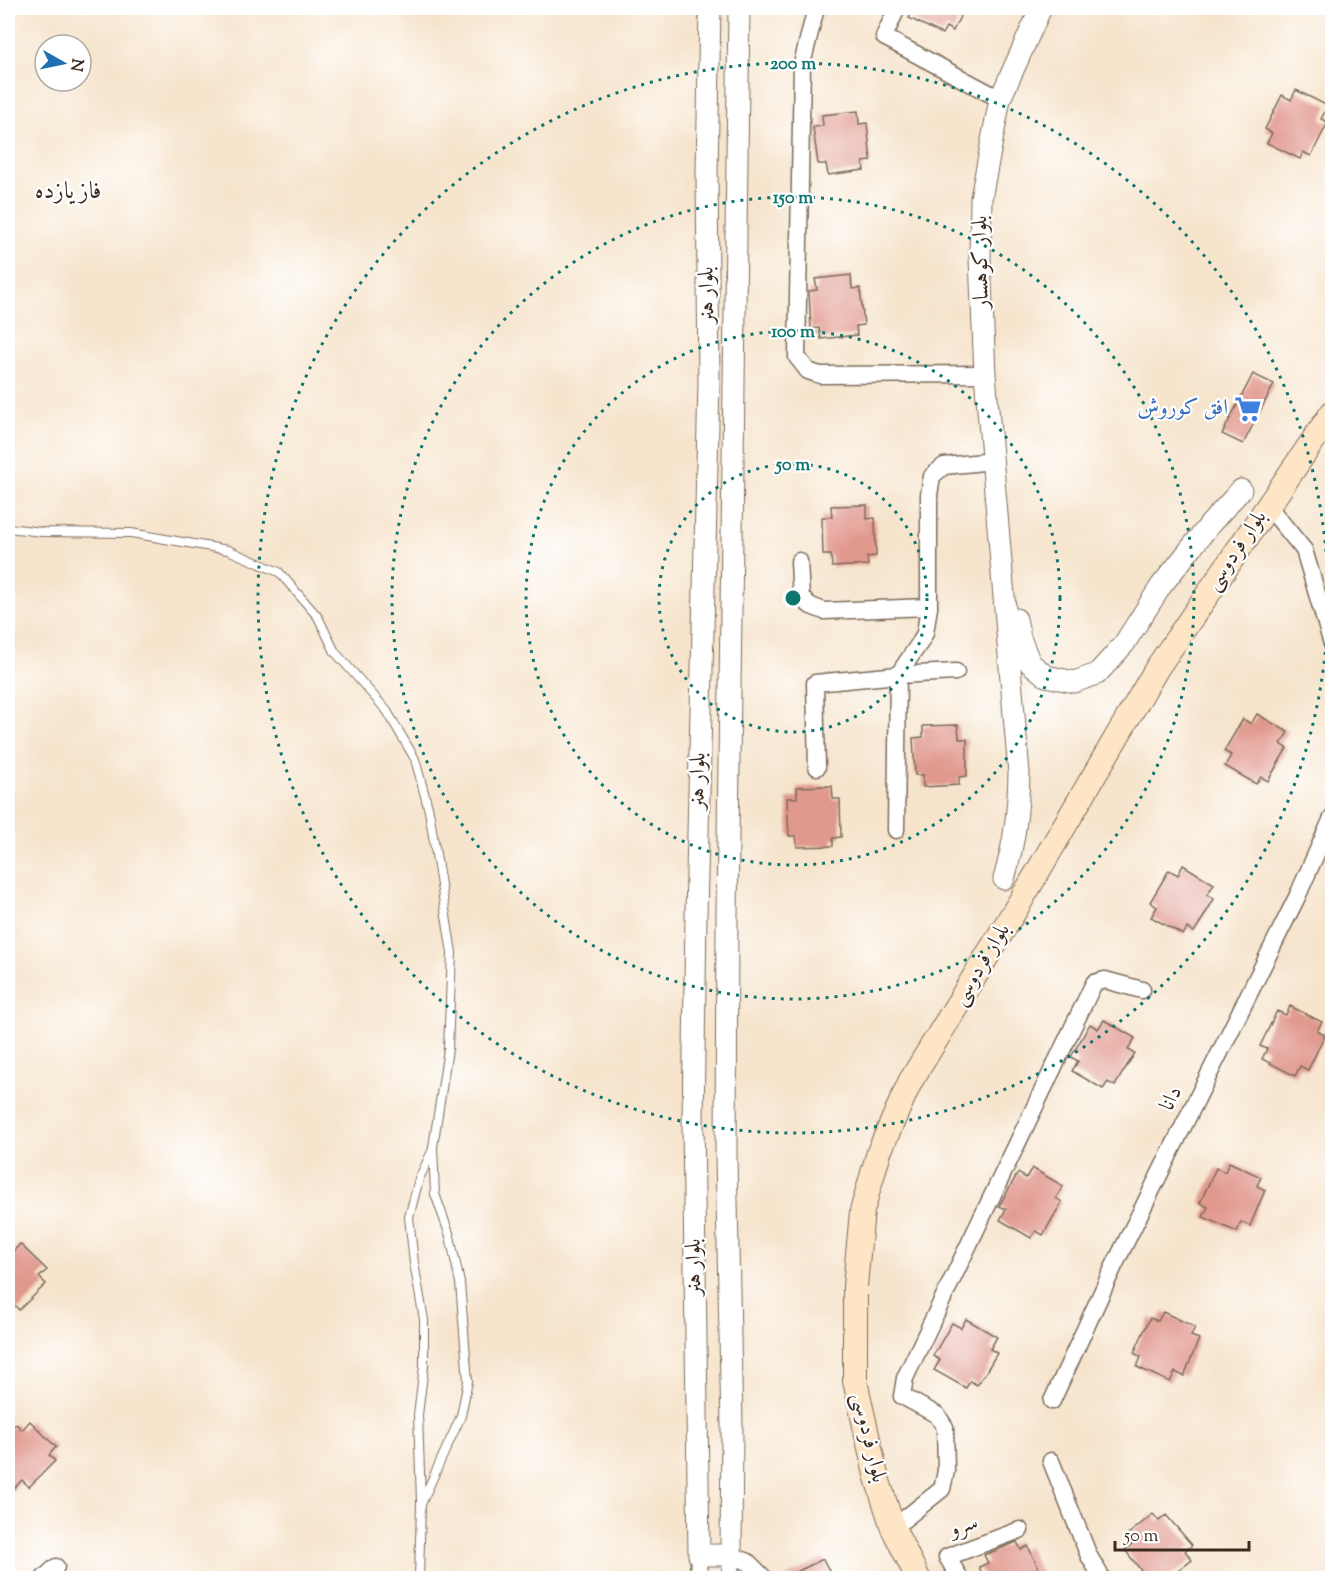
<svg xmlns="http://www.w3.org/2000/svg" width="1340" height="1586" viewBox="0 0 1340 1586" font-family="'Sorts Mill Goudy',Amiri,serif">
<style>
.building{fill:#e1998e}
.lines{fill:none;stroke-linecap:round;stroke-linejoin:round}
.service-casing{stroke:#7c6b5b;stroke-width:10}
.minor-casing{stroke:#7c6b5b;stroke-width:19}
.tertiary-casing{stroke:#7c6b5b;stroke-width:23}
.secondary-casing{stroke:#7c6b5b;stroke-width:26}
.service{stroke:#fff;stroke-width:8}
.minor{stroke:#fff;stroke-width:16}
.tertiary{stroke:#fff;stroke-width:21}
.secondary{stroke:#fde5c5;stroke-width:24}
.ring{fill:none;stroke:#0f766e;stroke-width:3;stroke-dasharray:3 6}
.labels{text-anchor:middle;dominant-baseline:central;stroke-width:4.5;stroke-linejoin:round;paint-order:stroke}
.street-label{font-size:22px;fill:#3b2a1e;stroke:#fff}
.shop-label{font-size:22px;fill:#366cbe;stroke:#fff;text-anchor:end}
.neighbourhood-label{font-size:24px;fill:#3b2a1e;stroke:#fff}
.centre{fill:#0f766e;stroke:#fff;stroke-width:3}
.ring-label{font-size:18px;text-anchor:middle;font-weight:bold;fill:#0f766e;stroke:#fff;stroke-width:4.5;stroke-linejoin:round;paint-order:stroke}
</style>
<rect width="100%" height="100%" fill="#fff"/>
<filter id="ink" filterUnits="userSpaceOnUse"><feTurbulence type="fractalNoise" baseFrequency=".0167" numOctaves="2"/><feDisplacementMap in="SourceGraphic" scale="12" xChannelSelector="R" yChannelSelector="G"/><feConvolveMatrix kernelMatrix="1 2 1 2 8 2 1 2 1" color-interpolation-filters="sRGB"/></filter>
<filter id="wash" filterUnits="userSpaceOnUse"><feTurbulence type="fractalNoise" baseFrequency=".008" numOctaves="4" result="noise"/><feDisplacementMap in="SourceGraphic" scale="24" xChannelSelector="R" yChannelSelector="G"/><feGaussianBlur stdDeviation="1.35" result="paint"/><feColorMatrix in="noise" values="0 0 0 0 0 0 0 0 0 0 0 0 0 0 0 0 0 1.4 0 .05"/><feComposite in="paint" operator="in"/></filter>
<g filter="url(#wash)">
<rect width="100%" height="100%" fill="#f6e4cc"/>
<g id="blocks">
<g class="building">
<polygon points="914,8 964,8 953,31 946,27 942,34 909,18"/>
<polygon points="1296,90 1328,106 1321,119 1328,122 1311,156 1303,152 1300,159 1267,143 1272,133 1265,129 1282,95 1291,100"/>
<polygon points="858,111 859,124 867,123 871,161 863,162 864,170 828,175 826,164 818,164 813,127 823,126 822,115"/>
<polygon points="851,275 852,289 860,288 864,325 856,326 857,335 821,339 819,328 811,329 809,291 817,290 815,279"/>
<polygon points="1253,374 1274,384 1243,444 1222,434"/>
<polygon points="867,505 867,519 875,518 876,556 867,557 868,565 832,567 831,555 823,555 822,517 832,517 831,506"/>
<polygon points="1257,714 1288,732 1281,744 1287,748 1276,767 1268,781 1261,777 1256,784 1225,766 1231,755 1224,751 1243,719 1251,724"/>
<polygon points="958,725 959,739 967,739 967,776 959,777 959,785 923,787 923,775 915,775 913,738 923,737 923,726"/>
<polygon points="832,786 833,799 840,799 841,837 833,838 833,846 797,847 796,836 789,836 787,798 797,798 797,787"/>
<polygon points="1183,865 1214,884 1207,895 1214,899 1203,918 1194,932 1187,928 1183,935 1151,917 1157,907 1150,902 1169,870 1178,875"/>
<polygon points="1290,1006 1322,1022 1317,1031 1325,1035 1308,1070 1300,1066 1295,1076 1262,1059 1267,1049 1260,1046 1277,1011 1286,1015"/>
<polygon points="1104,1020 1135,1038 1128,1050 1135,1053 1123,1072 1115,1086 1108,1082 1103,1089 1072,1071 1078,1061 1071,1057 1090,1024 1098,1029"/>
<polygon points="1229,1162 1261,1177 1257,1186 1265,1190 1250,1226 1241,1222 1237,1232 1203,1217 1208,1207 1200,1203 1216,1168 1225,1172"/>
<polygon points="1032,1168 1063,1186 1056,1198 1062,1202 1051,1221 1043,1235 1036,1231 1031,1238 1000,1220 1006,1209 999,1206 1018,1173 1026,1178"/>
<polygon points="20,1244 47,1270 39,1277 46,1284 19,1310 8,1298 8,1257"/>
<polygon points="1163,1312 1195,1327 1191,1336 1199,1339 1184,1376 1175,1372 1170,1382 1137,1367 1141,1357 1134,1353 1150,1318 1158,1321"/>
<polygon points="966,1319 997,1337 990,1349 997,1353 986,1372 977,1385 970,1381 966,1388 934,1370 940,1360 933,1356 952,1323 961,1328"/>
<polygon points="30,1421 56,1447 49,1455 55,1461 29,1487 22,1480 8,1495 8,1428 11,1428 16,1424 22,1430"/>
<polygon points="1153,1514 1159,1521 1166,1515 1192,1545 1185,1551 1192,1560 1169,1578 1147,1578 1125,1550 1132,1544 1126,1536"/>
<polygon points="1017,1542 1021,1550 1028,1546 1043,1578 984,1578 979,1567 988,1563 984,1555"/>
<polygon points="823,1559 833,1578 784,1578"/>
</g>
</g>
</g>
<g filter="url(#ink)">
<use href="#blocks" fill-opacity="0" stroke="#7c6b5b" stroke-width="1.5"/>
<g class="lines">
<defs>
<g id="service">
<polyline points="8,528 42,532 131,533 228,550 279,572 318,617 335,652 387,711 415,759 429,811 452,953 448,1049 433,1147 435,1194 450,1236 460,1283 468,1381 461,1416 421,1504 419,1578"/>
<polyline points="421,1501 418,1415 424,1366 424,1320 414,1263 409,1217 419,1179 432,1151"/>
</g>
<g id="minor">
<polyline points="816,8 802,64 797,357 808,371 820,375 985,374"/>
<polyline points="897,8 884,37 1000,99"/>
<polyline points="1268,506 1304,550 1332,644"/>
<polyline points="799,561 801,598 811,606 824,611 929,607"/>
<polyline points="817,767 815,683 898,675 956,672"/>
<polyline points="896,830 898,675 921,641 925,633 929,607 929,495 932,476 944,466 993,461"/>
<polyline points="1052,1401 1114,1266 1297,897 1332,818"/>
<polyline points="1051,1461 1089,1556 1102,1578"/>
<polyline points="893,1528 942,1489 946,1471 945,1427 937,1415 902,1396 905,1378 1094,983 1105,980 1142,990"/>
<polyline points="44,1578 56,1567"/>
<polyline points="698,1578 699,1555"/>
<polyline points="730,1578 731,1555 748,1562 764,1578"/>
<polyline points="960,1578 947,1557 1020,1530"/>
</g>
<g id="tertiary">
<polyline points="710,8 707,173 709,383 696,915 693,1123 699,1555 731,1555 732,1426 726,1157 727,914 739,8"/>
<polyline points="1016,619 1020,638 1030,663 1046,676 1074,682 1097,674 1124,644 1161,586 1211,523 1241,490"/>
<path d="M1004,879C1015,840 1018,813 1019,773L985,374L980,259L981,198L1000,99L1041,8"/>
</g>
<polyline id="secondary" points="918,1578 893,1528 876,1475 855,1381 855,1286 862,1211 879,1152 910,1082 1020,902 1157,668 1332,413"/>
</defs>
<use href="#service" class="service-casing"/>
<use href="#minor" class="minor-casing"/>
<use href="#tertiary" class="tertiary-casing"/>
<use href="#secondary" class="secondary-casing"/>
<use href="#service" class="service"/>
<use href="#minor" class="minor"/>
<use href="#tertiary" class="tertiary"/>
<use href="#secondary" class="secondary"/>
</g>
</g>
<g class="ring">
<circle cx="793" cy="598" r="134"/>
<circle cx="793" cy="598" r="267"/>
<circle cx="793" cy="598" r="401"/>
<circle cx="793" cy="598" r="535"/>
</g>
<defs>
<symbol id="supermarket-bare" viewBox="-9 -9 18 18"><path d="M-6-5.5h2.5l.6 2H6L4.5 2H-2.5L-4.4-4H-6ZM-1.5 3.2a1.3 1.3 0 1 0 .1 0ZM3 3.2a1.3 1.3 0 1 0 .1 0Z" fill="#3f7fe0" stroke="#fff" stroke-width="2.5" paint-order="stroke"/></symbol>
</defs>
<g fill-rule="evenodd">
<use href="#supermarket-bare" x="1229" y="390" width="38" height="38"/>
</g>
<g class="labels">
<g class="street-label">
<text transform="translate(982 262) rotate(-91)">بلوار کوهسار</text>
<text transform="translate(708 295) rotate(-91)">بلوار هنر</text>
<text transform="translate(1237 551) rotate(-56)">بلوار فردوسی</text>
<text transform="translate(699 781) rotate(-89)">بلوار هنر</text>
<text transform="translate(982 965) rotate(-59)">بلوار فردوسی</text>
<text transform="translate(1172 1099) rotate(-64)">دانا</text>
<text transform="translate(695 1267) rotate(-91)">بلوار هنر</text>
<text transform="translate(868 1438) rotate(77)">بلوار فردوسی</text>
<text transform="translate(964 1527) rotate(-20)">سرو</text>
</g>
<g class="shop-label">
<text x="1228" y="409">افق کوروش</text>
</g>
<g class="neighbourhood-label">
<text x="68" y="192">فاز یازده</text>
</g>
</g>
<circle cx="793" cy="598" r="9" class="centre"/>
<g class="ring-label">
<text x="793" y="69">200 m</text>
<text x="793" y="203">150 m</text>
<text x="793" y="337">100 m</text>
<text x="793" y="470">50 m</text>
</g>
<rect width="1340" height="1586" fill="none" stroke="#fff" stroke-width="30"/>
<g transform="translate(63 63) rotate(99)"><circle r="28" fill="#ffffff" stroke="#b1aaa5" stroke-width="1.5"/>
<path d="M0-4.5L10 22L0 15L-10 22Z" fill="#1f6fb2"/>
<text y="-9" font-size="16" font-weight="bold" text-anchor="middle" fill="#3b2a1e">N</text>
</g>
<path d="M1115 1541v9h134v-9" fill="none" stroke="#3b2a1e" stroke-width="3"/>
<text x="1124" y="1541" font-size="18" fill="#3b2a1e" stroke="#ffffff" stroke-width="4.5" paint-order="stroke">50 m</text>
</svg>
